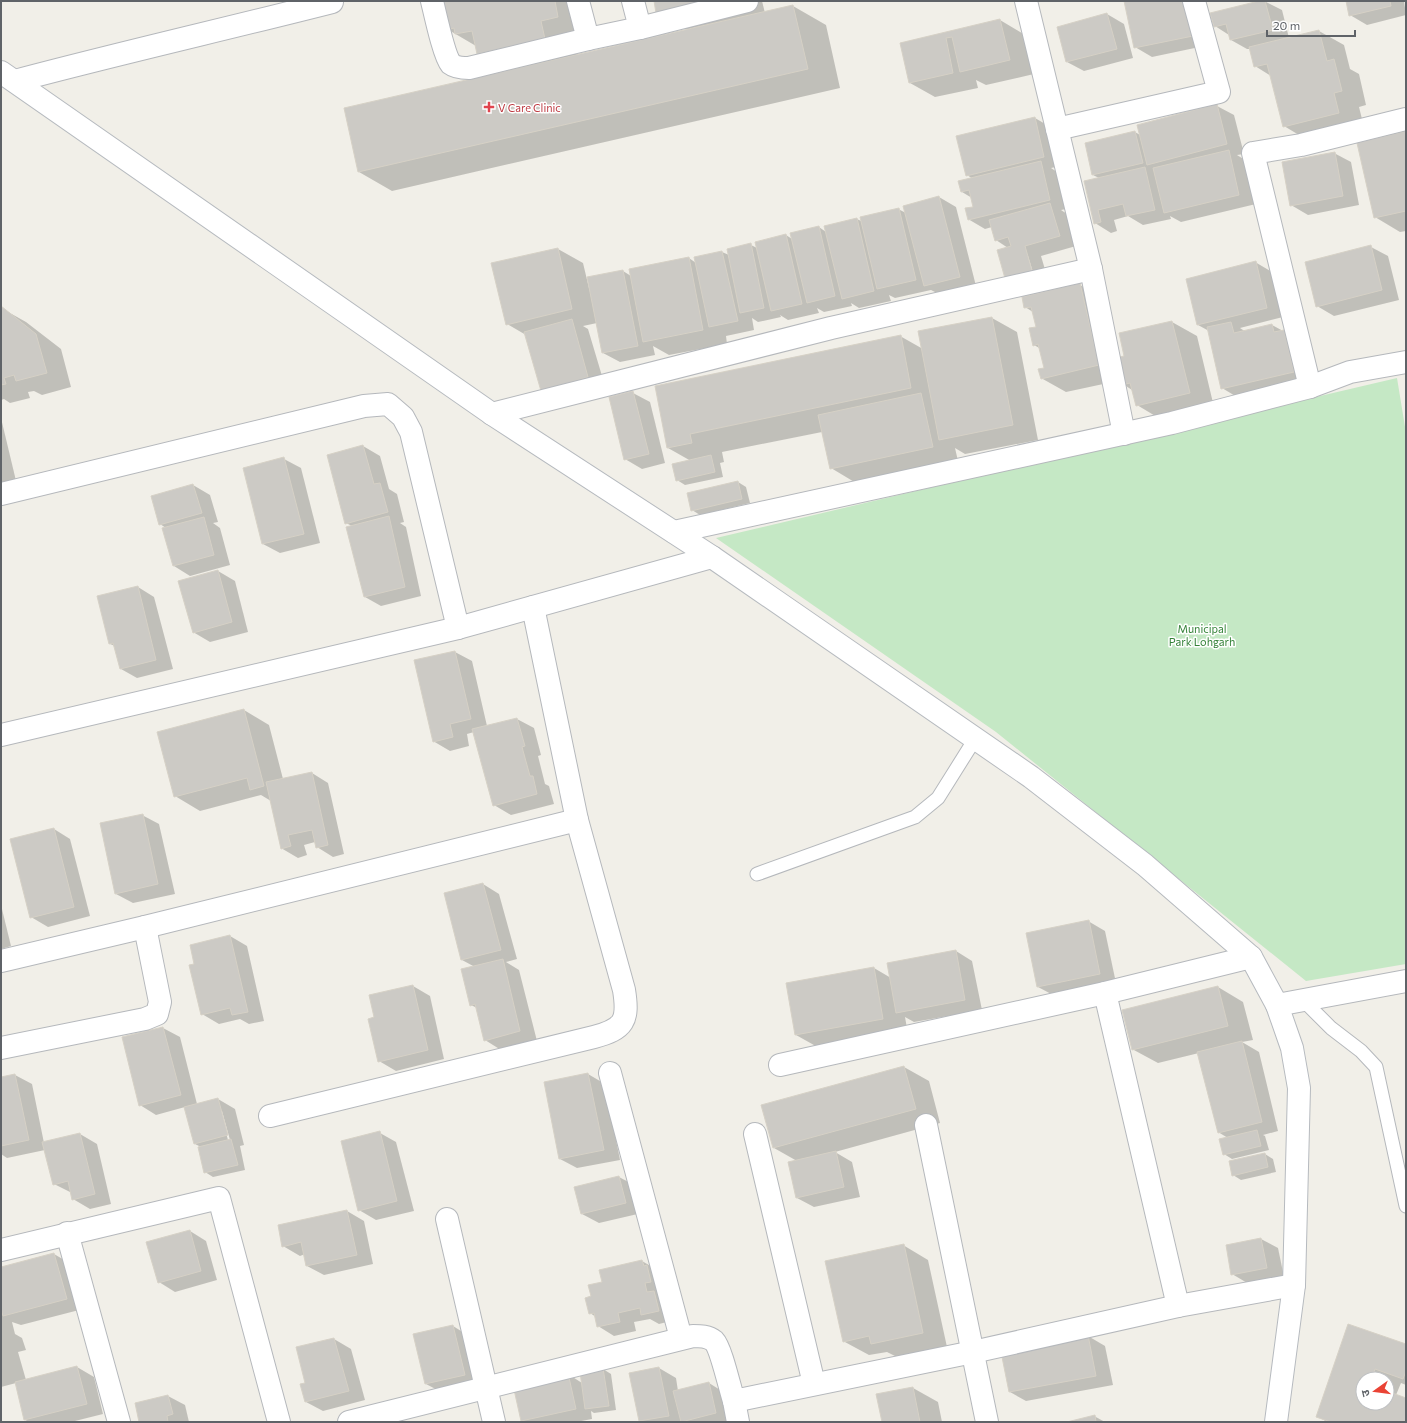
<svg xmlns="http://www.w3.org/2000/svg" width="1407" height="1423" viewBox="0 0 1407 1423" font-family="Commissioner,'Noto Sans Devanagari',sans-serif">
<style>
.green{fill:#c5e8c5}
.shadow{fill:#0003;fill-rule:evenodd}
.building{fill:#cccac5;stroke:#d6d1c6}
.lines{fill:none;stroke-linecap:round;stroke-linejoin:round}
.lane-casing{stroke:#b5b8bc;stroke-width:15}
.street-casing{stroke:#b5b8bc;stroke-width:24}
.secondary-casing{stroke:#b6babf;stroke-width:24}
.lane{stroke:#fff;stroke-width:13}
.street{stroke:#fff;stroke-width:22}
.secondary{stroke:#fff;stroke-width:22}
.health-dot{fill:#e0444e;stroke:#fff;stroke-width:1.5}
.labels{text-anchor:middle;dominant-baseline:central;stroke-width:3;stroke-linejoin:round;paint-order:stroke}
.health-label{font-size:11px;fill:#be3a42;stroke:#fff;text-anchor:start}
.park-label{font-size:11px;fill:#348238;stroke:#fff}
</style>
<rect width="100%" height="100%" fill="#f1efe8"/>
<polygon class="green" points="1397,378 1406,433 1406,964 1306,981 996,732 716,538"/>
<g class="shadow">
<polygon points="446,1 587,1 573,40 577,56 688,30 657,12 655,1 762,1 765,13 793,6 826,25 840,88 392,191 359,172 345,109 509,71 478,53 476,46 447,29"/>
<polygon points="1125,1 1200,1 1209,45 1152,57 1135,47"/>
<polygon points="1264,1 1282,10 1289,38 1319,31 1344,45 1350,69 1359,74 1366,105 1359,107 1364,127 1309,141 1284,126 1271,76 1255,66 1250,49 1247,49 1231,40 1229,35 1215,26"/>
<polygon points="1347,1 1404,1 1406,15 1367,25 1350,15"/>
<polygon points="1107,14 1124,24 1133,58 1084,71 1067,62"/>
<polygon points="1000,20 1025,35 1034,74 986,85 976,80 978,88 935,97 910,83 901,43"/>
<polygon points="1217,106 1234,115 1244,154 1237,155 1245,160 1256,204 1181,222 1170,216 1171,219 1143,225 1128,216 1114,220 1117,231 1111,233 1095,223 1099,178 1093,175 1135,132 1140,135"/>
<path d="M1035,118L1052,128L1061,166L1051,168L1057,172L1066,209L1061,210L1067,214L1076,246L1041,256L1049,283L1023,291L1008,248L996,240L992,227L985,229L968,219L975,208L972,198L962,192L973,179L967,175ZM1026,256H1028L1035,279Z"/>
<polygon points="1406,132 1406,231 1400,232 1375,217"/>
<polygon points="1334,153 1351,162 1359,205 1308,215 1291,205"/>
<polygon points="939,197 956,207 976,286 941,295 931,290 895,298 889,295 891,301 859,308 851,303 852,306 824,312 817,308 819,313 788,320 780,315 781,317 758,322 752,318 754,330 726,336 727,344 669,355 653,346 655,355 620,362 603,353 597,323 583,326 588,329 605,386 558,400 526,335 507,324 558,249 583,263 589,288 623,271 631,276 689,258 696,263 695,258 722,252 729,255 751,245 757,248 786,235 792,239 819,227 826,232 857,219 863,222 898,209 906,213 904,206"/>
<polygon points="1371,247 1388,256 1399,300 1334,316 1317,306"/>
<polygon points="1255,262 1272,272 1283,317 1240,328 1246,332 1272,325 1309,345 1319,386 1247,403 1222,388 1209,331 1198,325 1187,279"/>
<polygon points="1080,285 1105,299 1119,359 1125,357 1120,334 1172,322 1197,336 1214,407 1162,420 1137,405 1132,390 1123,384 1122,380 1066,392 1041,378 1045,368 1041,349 1034,345 1037,327 1033,312 1025,307"/>
<polygon points="1,308 26,322 61,349 71,387 42,395 34,391 28,392 30,398 10,403 4,399 1,400"/>
<polygon points="992,318 1017,332 1038,440 965,454 955,448 958,461 856,483 831,468 822,432 722,452 724,462 720,463 723,477 685,485 677,480 691,461 668,448 656,386 900,336 923,349"/>
<polygon points="633,393 650,402 665,463 642,469 625,459"/>
<polygon points="1,418 17,485 1,488"/>
<polygon points="363,446 380,456 389,489 397,494 404,522 400,523 406,527 421,596 381,606 365,597 352,526 346,523"/>
<polygon points="284,459 301,468 320,543 280,553 263,544"/>
<polygon points="738,482 746,487 750,503 700,515 692,510"/>
<polygon points="193,485 210,495 218,522 213,523 220,528 230,565 190,576 174,566 163,528 166,528 160,524"/>
<polygon points="218,571 235,581 248,632 210,642 193,632"/>
<polygon points="138,587 154,597 173,669 137,678 121,669 115,646 110,644"/>
<polygon points="455,652 472,661 487,726 517,719 534,728 541,755 538,756 545,784 549,786 554,804 511,815 494,805 474,732 467,734 469,746 450,751 433,741"/>
<polygon points="244,710 269,725 283,779 312,773 328,783 344,854 333,857 317,847 315,842 304,845 307,855 298,858 281,848 271,801 261,795 200,811 175,796"/>
<polygon points="142,815 159,824 175,894 133,903 116,894"/>
<polygon points="54,829 70,839 90,916 48,927 31,917"/>
<polygon points="483,884 499,894 517,959 506,962 519,970 537,1041 501,1050 485,1040 477,1008 471,1005 475,967 462,960"/>
<polygon points="1,905 11,946 1,949"/>
<polygon points="1088,921 1105,931 1116,983 1055,996 1038,987"/>
<polygon points="230,936 247,946 264,1021 249,1024 240,1019 219,1024 202,1014 195,965"/>
<polygon points="956,951 972,961 982,1010 914,1022 905,1017 908,1034 821,1049 796,1035 874,968 891,978"/>
<polygon points="413,986 430,996 444,1059 396,1071 379,1061 375,1018"/>
<polygon points="1218,987 1243,1002 1253,1040 1242,1042 1259,1052 1278,1131 1263,1135 1265,1136 1269,1150 1232,1159 1224,1154 1228,1138 1218,1132 1199,1053 1158,1063 1132,1049"/>
<path d="M163,1028L180,1037L197,1104L218,1099L235,1109L244,1145L240,1146L245,1170L213,1177L205,1172L201,1147L195,1144L185,1107L156,1115L140,1105L123,1038ZM220,1111H222L230,1140H228Z"/>
<polygon points="904,1067 929,1081 940,1123 835,1152 852,1162 860,1197 814,1207 797,1198 797,1161 774,1148"/>
<polygon points="588,1074 605,1084 620,1160 577,1168 560,1159"/>
<polygon points="15,1075 32,1084 44,1143 80,1134 97,1144 111,1204 90,1209 73,1199 72,1193 54,1184 45,1150 7,1158 1,1154 1,1078"/>
<polygon points="380,1133 396,1142 414,1211 376,1220 359,1210"/>
<polygon points="1265,1154 1273,1159 1276,1172 1241,1180 1233,1175 1230,1162"/>
<polygon points="619,1177 636,1186 642,1213 599,1223 582,1214"/>
<polygon points="347,1211 364,1221 373,1264 324,1275 307,1266 305,1254 300,1256 283,1246"/>
<polygon points="190,1231 206,1241 217,1280 175,1292 159,1282"/>
<polygon points="1261,1239 1278,1248 1284,1277 1249,1284 1232,1274"/>
<polygon points="903,1245 928,1260 947,1347 897,1357 887,1352 869,1355 843,1341"/>
<polygon points="54,1254 71,1264 83,1309 21,1325 12,1322 15,1334 22,1338 26,1350 18,1352 26,1380 77,1367 94,1377 103,1414 71,1422 29,1422 25,1420 16,1383 1,1387 1,1268"/>
<polygon points="642,1261 659,1271 675,1320 659,1324 650,1319 634,1322 636,1331 614,1336 598,1326 596,1317 590,1313 592,1297 603,1283"/>
<path d="M1349,1325L1406,1345V1385L1401,1383L1396,1395L1406,1399V1422H1327L1317,1416ZM1363,1379H1387V1403H1363Z"/>
<polygon points="453,1326 469,1336 481,1384 443,1393 426,1384"/>
<polygon points="1088,1336 1105,1346 1113,1385 1026,1401 1010,1392"/>
<polygon points="334,1339 351,1349 365,1400 323,1411 306,1402 306,1383"/>
<polygon points="659,1368 676,1378 678,1391 709,1383 725,1393 733,1422 643,1422 640,1420"/>
<polygon points="603,1369 611,1374 616,1410 594,1413 591,1411 592,1419 576,1422 525,1422 521,1420 568,1374 582,1383"/>
<polygon points="913,1388 938,1402 942,1422 883,1422"/>
<polygon points="168,1396 185,1405 189,1422 140,1422 136,1404"/>
<polygon points="1094,1416 1105,1422 1071,1422"/>
</g>
<g class="building">
<polygon points="441,1 555,1 558,17 541,21 545,39 477,54 472,31 455,34 454,28 446,30"/>
<polygon points="654,1 710,1 656,13"/>
<polygon points="1124,1 1185,1 1193,36 1134,48"/>
<polygon points="1259,1 1265,1 1273,30 1230,40 1226,24 1214,27 1210,13"/>
<polygon points="1346,1 1390,1 1391,6 1349,16"/>
<polygon points="793,5 808,69 358,172 344,108"/>
<polygon points="1107,13 1117,49 1066,62 1057,27"/>
<polygon points="1000,19 1010,60 960,72 952,37 946,38 953,73 909,83 900,43"/>
<polygon points="1319,30 1327,61 1334,59 1342,91 1334,93 1339,113 1283,127 1267,64 1254,67 1249,47"/>
<polygon points="1217,104 1227,144 1147,165 1137,125"/>
<polygon points="1035,117 1044,157 966,176 956,136"/>
<polygon points="1135,131 1143,163 1092,175 1085,143"/>
<polygon points="1406,131 1406,211 1374,218 1357,143"/>
<polygon points="1229,150 1239,195 1164,213 1153,168"/>
<polygon points="1335,152 1343,196 1290,206 1282,162"/>
<polygon points="1041,161 1050,200 968,220 965,208 973,207 969,190 961,192 958,181"/>
<polygon points="1145,167 1155,210 1126,216 1123,204 1098,210 1101,222 1094,224 1084,181"/>
<polygon points="939,196 960,277 924,286 903,206"/>
<polygon points="1050,203 1060,236 1025,246 1033,274 1006,282 997,250 1011,246 1008,237 995,241 989,220"/>
<polygon points="899,208 916,280 877,289 860,217"/>
<polygon points="857,218 874,291 842,299 824,226"/>
<polygon points="819,226 835,296 807,303 790,233"/>
<polygon points="786,234 802,304 771,311 755,242"/>
<polygon points="751,243 764,308 740,313 727,249"/>
<polygon points="1371,245 1382,290 1316,307 1305,262"/>
<polygon points="558,248 572,309 506,325 491,263"/>
<polygon points="722,251 738,321 709,327 694,257"/>
<polygon points="689,257 703,330 643,342 629,269"/>
<polygon points="1256,261 1267,308 1197,325 1186,279"/>
<polygon points="623,270 638,346 602,353 587,277"/>
<polygon points="1080,283 1099,365 1041,379 1038,369 1044,368 1038,344 1033,346 1029,328 1036,327 1031,307 1024,308 1022,297"/>
<polygon points="1,306 36,334 47,373 16,381 14,375 4,378 6,384 1,385"/>
<polygon points="992,317 1013,425 939,440 918,331"/>
<polygon points="572,319 588,377 541,391 524,332"/>
<polygon points="1172,321 1190,393 1136,406 1130,383 1122,385 1116,358 1124,356 1119,333"/>
<polygon points="1231,322 1234,333 1272,324 1274,332 1284,330 1294,372 1221,389 1207,327"/>
<polygon points="901,335 911,388 690,434 692,443 667,448 655,386"/>
<polygon points="633,391 649,454 624,460 609,397"/>
<polygon points="921,393 933,447 830,469 818,415"/>
<polygon points="363,445 374,484 380,483 388,512 345,524 327,455"/>
<polygon points="711,455 715,472 676,481 672,464"/>
<polygon points="284,457 304,534 262,544 243,468"/>
<polygon points="738,481 742,499 691,511 687,493"/>
<polygon points="193,484 202,513 159,525 151,496"/>
<polygon points="389,516 405,587 364,597 346,527"/>
<polygon points="204,517 214,555 173,566 162,528"/>
<polygon points="218,570 232,622 193,633 178,581"/>
<polygon points="138,586 156,660 120,669 113,643 109,644 97,596"/>
<polygon points="455,651 471,719 450,724 453,737 433,742 414,660"/>
<polygon points="244,709 264,786 250,790 247,778 174,797 157,732"/>
<polygon points="517,718 525,746 522,747 530,776 533,776 537,794 493,806 472,729"/>
<polygon points="312,772 328,845 316,848 312,830 288,835 291,846 281,849 266,782"/>
<polygon points="143,814 158,884 115,894 100,823"/>
<polygon points="54,828 74,907 30,918 10,839"/>
<polygon points="483,883 501,950 461,960 444,893"/>
<polygon points="1089,920 1100,974 1037,987 1026,933"/>
<polygon points="230,935 248,1012 232,1015 230,1008 201,1015 189,965 194,964 190,945"/>
<polygon points="956,950 965,1000 896,1013 887,963"/>
<polygon points="503,959 520,1031 484,1041 475,1004 470,1006 461,969"/>
<polygon points="874,967 883,1019 795,1035 786,983"/>
<polygon points="413,985 428,1050 378,1062 368,1019 374,1017 369,995"/>
<polygon points="1218,986 1228,1026 1132,1050 1122,1010"/>
<polygon points="163,1027 181,1095 139,1106 122,1037"/>
<polygon points="1242,1041 1262,1122 1218,1133 1197,1052"/>
<polygon points="904,1066 916,1109 773,1148 761,1105"/>
<polygon points="588,1073 604,1150 559,1159 544,1082"/>
<polygon points="15,1074 29,1140 1,1146 1,1077"/>
<polygon points="218,1098 228,1135 194,1144 184,1107"/>
<polygon points="1257,1130 1261,1146 1223,1155 1219,1139"/>
<polygon points="380,1131 397,1201 358,1211 341,1141"/>
<polygon points="80,1133 95,1194 72,1200 68,1181 53,1185 42,1142"/>
<polygon points="231,1139 238,1165 204,1173 198,1147"/>
<polygon points="836,1151 844,1187 796,1198 788,1162"/>
<polygon points="1265,1153 1268,1167 1232,1176 1229,1161"/>
<polygon points="619,1176 626,1203 581,1214 574,1187"/>
<polygon points="347,1210 357,1255 306,1266 301,1242 282,1247 278,1225"/>
<polygon points="190,1230 201,1271 158,1283 146,1242"/>
<polygon points="1261,1238 1267,1268 1231,1275 1226,1245"/>
<polygon points="904,1244 923,1333 871,1344 869,1336 843,1342 825,1261"/>
<polygon points="54,1253 67,1299 3,1316 1,1309 1,1267"/>
<polygon points="642,1260 644,1266 647,1265 651,1282 645,1283 647,1292 654,1291 659,1311 641,1315 640,1308 618,1313 620,1322 597,1327 594,1313 589,1314 585,1298 591,1296 588,1285 602,1282 599,1270"/>
<polygon points="1348,1324 1406,1344 1406,1371 1403,1379 1375,1369 1372,1379 1363,1379 1363,1403 1387,1403 1387,1391 1406,1398 1406,1422 1331,1422 1316,1417"/>
<polygon points="453,1325 465,1375 425,1384 413,1334"/>
<polygon points="1088,1335 1096,1376 1009,1392 1001,1352"/>
<polygon points="334,1338 349,1391 305,1402 300,1384 305,1383 296,1347"/>
<polygon points="77,1366 87,1404 24,1420 15,1382"/>
<polygon points="659,1367 669,1416 639,1421 629,1373"/>
<polygon points="603,1368 609,1406 585,1409 580,1372"/>
<polygon points="568,1373 576,1409 521,1421 513,1385"/>
<polygon points="709,1382 716,1413 681,1422 673,1391"/>
<polygon points="913,1387 920,1422 882,1422 876,1394"/>
<polygon points="168,1395 173,1414 167,1416 168,1422 139,1422 135,1403"/>
<polygon points="1095,1415 1096,1422 1067,1422"/>
</g>
<g class="lines">
<defs>
<g id="lane">
<polyline points="757,874 915,817 938,798 975,739"/>
<polyline points="1303,1000 1331,1028 1361,1051 1376,1067 1406,1206"/>
</g>
<g id="street">
<path d="M432,1C435,13 444,56 451,64C456,68 464,68 469,68L588,39L578,1"/>
<polyline points="1026,1 1091,269 1124,434"/>
<polyline points="640,28 747,1"/>
<polyline points="588,39 640,28 633,1"/>
<path d="M15,81C120,53 226,29 332,2"/>
<polyline points="1057,129 1219,92 1194,1"/>
<polyline points="1310,387 1253,153 1301,145 1406,119"/>
<polyline points="492,414 831,328 1091,269"/>
<polyline points="1,494 364,406 388,404 403,417 411,432 458,628"/>
<polyline points="674,532 1172,423 1310,387 1350,372 1406,362"/>
<polyline points="1,735 458,628 712,557"/>
<polyline points="1,961 145,927"/>
<polyline points="1105,993 1178,1306"/>
<polyline points="1277,1005 1406,981"/>
<polyline points="1,1048 145,1019 157,1014 160,1002 145,927 577,820"/>
<polyline points="780,1065 1105,993 1251,957"/>
<polyline points="610,1073 681,1338"/>
<path d="M270,1116L594,1037C624,1029 629,1021 624,990L577,820L533,607"/>
<polyline points="926,1125 987,1422"/>
<polyline points="755,1134 814,1384"/>
<polyline points="447,1219 494,1422"/>
<polyline points="67,1233 119,1422"/>
<polyline points="1,1250 219,1198 279,1422"/>
<polyline points="734,1401 738,1422"/>
<path d="M349,1422L693,1336C700,1336 708,1336 714,1341C721,1348 730,1389 734,1401L973,1352L1178,1306L1294,1285"/>
</g>
<polyline id="secondary" points="1,72 492,414 712,557 1031,777 1145,865 1251,957 1277,1005 1292,1048 1299,1088 1294,1285 1276,1422"/>
</defs>
<use href="#lane" class="lane-casing"/>
<use href="#street" class="street-casing"/>
<use href="#secondary" class="secondary-casing"/>
<use href="#lane" class="lane"/>
<use href="#street" class="street"/>
<use href="#secondary" class="secondary"/>
</g>
<path class="health-dot" d="M487 101h4v4h4v4h-4v4h-4v-4h-4v-4h4z"/>
<g class="labels">
<g class="health-label">
<text x="498" y="107">V Care Clinic</text>
</g>
<g class="park-label">
<text x="1202" y="628">Municipal<tspan x="1202" dy="13">Park Lohgarh</tspan></text>
</g>
</g>
<rect width="1407" height="1423" fill="none" stroke="#5f6368" stroke-width="4"/>
<g transform="translate(1375 1391) rotate(256)"><circle r="19" fill="#ffffff" stroke="#bfc1c3"/>
<path d="M0-3L7 15L0 10L-7 15Z" fill="#ea4335"/>
<text y="-6" font-size="11" font-weight="bold" text-anchor="middle" fill="#5f6368">उ</text>
</g>
<path d="M1267 30v6h88v-6" fill="none" stroke="#5f6368" stroke-width="2"/>
<text x="1273" y="30" font-size="12" fill="#5f6368" stroke="#ffffff" stroke-width="3" paint-order="stroke">20 m</text>
</svg>
